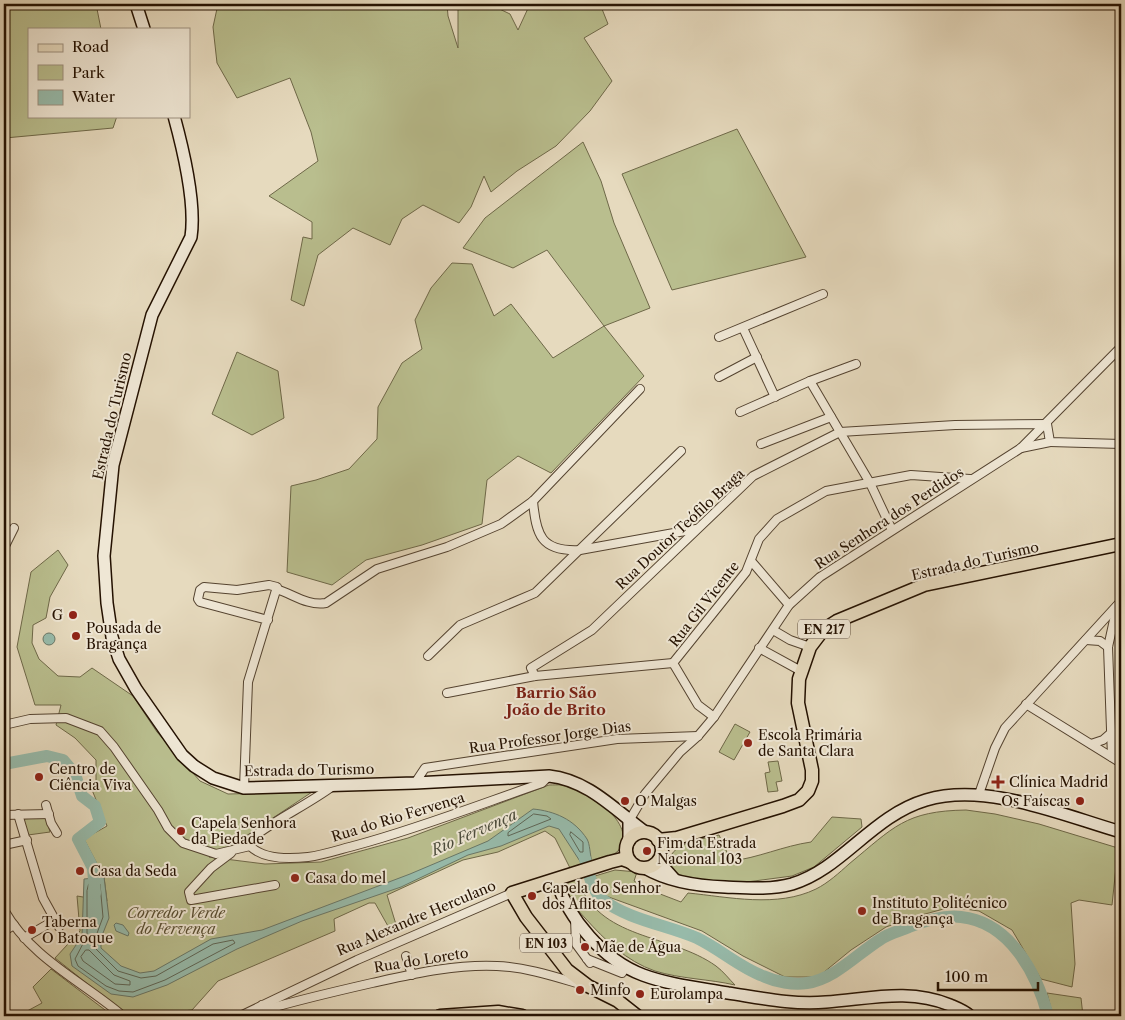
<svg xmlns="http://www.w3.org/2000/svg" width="1125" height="1020" viewBox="0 0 1125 1020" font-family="'Libre Caslon Text',serif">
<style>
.green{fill:#b9be8e;stroke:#6e6848}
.water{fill:#97bbab;stroke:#697767}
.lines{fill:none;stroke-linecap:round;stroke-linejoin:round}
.shore{stroke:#5e6656;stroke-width:1}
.river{stroke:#97bbab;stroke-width:12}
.street-casing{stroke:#544330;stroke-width:10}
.secondary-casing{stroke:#241101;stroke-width:14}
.primary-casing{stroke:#241101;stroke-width:15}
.street{stroke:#efe7d5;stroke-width:8}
.secondary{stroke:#efe7d5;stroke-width:11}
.primary{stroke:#e6dabe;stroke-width:12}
.poi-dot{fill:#8f2418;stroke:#efe7d5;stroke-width:2}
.labels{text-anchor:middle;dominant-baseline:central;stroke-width:4;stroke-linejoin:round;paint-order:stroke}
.shield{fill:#efe7d5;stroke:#615141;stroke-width:1}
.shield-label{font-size:12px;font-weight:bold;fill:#241101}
.street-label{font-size:14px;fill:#241101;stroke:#efe7d5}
.poi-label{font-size:14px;fill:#241101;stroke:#efe7d5;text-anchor:start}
.park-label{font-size:14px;font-style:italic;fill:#584e32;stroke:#efe7d5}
.neighbourhood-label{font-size:15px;font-weight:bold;fill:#7a1f14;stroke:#efe7d5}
.water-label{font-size:15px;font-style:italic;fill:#4c4c3c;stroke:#efe7d5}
</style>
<rect width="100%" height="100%" fill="#e6dabe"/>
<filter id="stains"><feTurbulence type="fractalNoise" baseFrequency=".004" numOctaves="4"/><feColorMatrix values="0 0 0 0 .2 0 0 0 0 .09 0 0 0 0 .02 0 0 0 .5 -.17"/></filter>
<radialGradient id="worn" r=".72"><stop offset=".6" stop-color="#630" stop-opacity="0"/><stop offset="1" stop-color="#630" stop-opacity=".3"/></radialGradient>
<g class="green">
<polygon points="4,4 96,4 101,29 29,29 29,116 117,116 113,128 5,138"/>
<polygon points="218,4 447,4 448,16 458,48 458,4 489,4 510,14 518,30 530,4 600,4 608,24 584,38 612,81 590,111 556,146 517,171 491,192 484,176 471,207 459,223 423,205 402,219 390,245 353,228 318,255 304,306 291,300 303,237 312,239 312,222 269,196 318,161 311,132 290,78 237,98 217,63 213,27"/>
<polygon points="737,129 806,257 672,290 622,174"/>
<polygon points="583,142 601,181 614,223 650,308 604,326 644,376 551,473 518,456 487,480 482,524 422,545 366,560 332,585 287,572 291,486 316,480 349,469 377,439 378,407 402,363 422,349 415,320 431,288 452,263 472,264 494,316 511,304 553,358 604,326 547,250 513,268 463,248 485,218"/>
<polygon points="237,352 278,371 284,418 252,435 212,414"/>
<path d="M58,550L68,565L50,597L46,618L33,625L32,643L39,659L58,676L80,677L92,668L133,696L157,732L200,781L228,794L312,792L234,844L209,857L265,864L321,862L408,838L549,785C558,785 565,784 572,787C592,793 639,827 618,851C608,861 585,865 571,870L555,838L545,831L498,852L463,860L387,895L398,931L393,935L375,903H369L334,919L335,931L218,981L192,1010L174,1012L164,1016H128L55,958L80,931L77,896L107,901L104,877L84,839L107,826L92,790L96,785V760L75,738L56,725L61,705H35L17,647L31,572Z"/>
<polygon points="735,724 750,732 734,760 719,752"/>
<polygon points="778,761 782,781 776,782 778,791 768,792 765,773 770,772 768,762"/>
<path d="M966,810L995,814L1039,824L1118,848L1112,905L1079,900L1071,903L1075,964L1072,987L1041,979L1012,930L979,911L951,907L914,917L886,927L851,950L818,977H785L743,956L702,931L606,896L598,888L595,876L615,870L637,872L634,881L655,892L681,902L688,893C729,897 777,908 816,889C828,883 839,873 849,864C894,827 905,811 966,810Z"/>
<polygon points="46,817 50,832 28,835 23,819"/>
<path d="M832,817L861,819L862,827L814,867L792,876L739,883L685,878L675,875L668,867C668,842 700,840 719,835L731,861C758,858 783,846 811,842Z"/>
<path d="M577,878C598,941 670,933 716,966C723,971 729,979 735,985C709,979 681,979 655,971C626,961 605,940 585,918C576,908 565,897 568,882Z"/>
<polygon points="51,969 113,1016 18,1016 42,1003 33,987"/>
<polygon points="1047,993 1081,998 1083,1016 1053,1016"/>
</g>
<g class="water">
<circle cx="49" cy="639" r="6"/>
<polygon points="98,806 105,823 84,837 83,842 80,845 76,836 97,821 93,809"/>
<path d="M533,809C554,811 574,819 587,839C590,844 590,855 592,862L583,866L559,829L549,826L501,846L468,855L401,887L302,921L237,949L167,985L133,997L111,994L72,966L70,954L82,936L84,879L104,877L109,918L101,938V948L121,966L140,973L154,971L211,939L262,930L410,874L488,841Z"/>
<polygon points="116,923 123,925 129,933 128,936 116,931 114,925"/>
</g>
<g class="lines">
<g class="shore">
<polygon points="534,814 547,816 551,819 508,836 508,833"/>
<polygon points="571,832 583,842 583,852 580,852 570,835"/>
<polygon points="89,884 100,884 103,917 96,936 96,949 118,971 141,978 156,976 213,944 233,940 235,943 165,980 133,992 119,991 106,986 78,966 75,959 87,936 87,891"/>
<polygon points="86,950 89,950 114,975 130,981 130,985 115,984 83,961 81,957"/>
</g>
<g class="river">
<polyline points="4,764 47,756 63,760 75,774 82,796 95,806 100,822 78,839 93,868 95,893"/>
<path d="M585,859C589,873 591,890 603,900C629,920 667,925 697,938C720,949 739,967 763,976C776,982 793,985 807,983C835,979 858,953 881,939C889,933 900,931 909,927C925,921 943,915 961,917C1010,922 1037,974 1048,1016"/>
</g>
<defs>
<g id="street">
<polyline points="743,328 775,397"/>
<polyline points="719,337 823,294"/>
<polyline points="719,377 757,357"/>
<polyline points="810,381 856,364"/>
<polyline points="740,412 810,381 870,483 892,530"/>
<polyline points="761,444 831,417"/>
<polyline points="1021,448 1050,442"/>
<path d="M533,501C536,535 541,552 580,550L696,529"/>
<polyline points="4,548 14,528"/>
<polyline points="752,562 789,605"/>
<path d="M276,589C293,594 307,606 326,603L377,569L447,547L501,524L533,501L640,389"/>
<polyline points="773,630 790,640 810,647"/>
<polyline points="1086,640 1100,641 1108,647"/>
<polyline points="759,648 801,671"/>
<polyline points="428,656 460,625 535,593 681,451"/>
<polyline points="535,676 531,668 592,630 753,476 840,432 955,425 1047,424 1050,442 1121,444"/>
<polyline points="447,693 535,676 673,663"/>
<polyline points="1026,704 1121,763"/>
<polyline points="714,717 698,705 673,663 746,572 759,539 777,519 826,491 911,475 970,479"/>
<polyline points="4,725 30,719 66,718 100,731 114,747 158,810 168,828 183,843 216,854 250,846"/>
<polyline points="1091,744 1103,740 1111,733"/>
<polyline points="1112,757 1108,647 1117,606"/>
<polyline points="415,783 425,768 617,739 698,736"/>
<polyline points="244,788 248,682 277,587 269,585 237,590 204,587 200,590 198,599 200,602 268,620"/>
<polyline points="979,794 995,748 1005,728 1121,601"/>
<polyline points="46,805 51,823 57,833"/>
<polyline points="18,814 43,898 59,927"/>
<polyline points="4,815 49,814"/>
<polyline points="629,821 645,794 680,752 698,736 714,717 789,605 820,577 1021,448 1121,347"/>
<polyline points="4,845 27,840"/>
<path d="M250,846C264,860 290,859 308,857C324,855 341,849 357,845C420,828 481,804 542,783L549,776"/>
<path d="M250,846L252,838C278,818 307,805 333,786"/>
<polyline points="231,853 211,868 189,892 191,900 275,885"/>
<path d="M4,910C32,959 82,981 123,1016"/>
<polyline points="575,919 576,944 590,963"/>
<polyline points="4,931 14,925"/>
<polyline points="24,938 55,920"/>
<polyline points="552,951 576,936"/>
<polyline points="406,956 412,975"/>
<polyline points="587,959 622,973 626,967"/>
<path d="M262,1005L268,1009C302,999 337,991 372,983C413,974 455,964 497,966C525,967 553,976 580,984"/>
<polyline points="240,1016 357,960 512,893"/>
</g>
<g id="secondary">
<polyline points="136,4 144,29"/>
<path d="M174,116C183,149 196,204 191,237L152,315L113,465L104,556L107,603L112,637L119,659L136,689L182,755L194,766L213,778L244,788L415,783L549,776C588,780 615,810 645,832"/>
<polyline points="629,821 629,841"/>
<polyline points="658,861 674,879"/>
<path d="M645,868C669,882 697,886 725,887C748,888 770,890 792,884C842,869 872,816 926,800C987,782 1062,815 1121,832"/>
<path d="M556,880C569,919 603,960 643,975C670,985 700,988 728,993C761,998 793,1005 826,1002C869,999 909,988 950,1005C957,1008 965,1011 970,1016"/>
</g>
<g id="primary">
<circle cx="644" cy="850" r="18"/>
<polyline points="658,840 677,838 783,806 799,800 808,791 812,781 812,770 798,703 799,679 810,647 823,630 837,621 924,585 1121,544"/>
<polyline points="630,862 622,859 610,862 512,893 526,917 567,970 588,986 618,1001 637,1016"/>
<polyline points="440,1016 498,1012 522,1016"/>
</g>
</defs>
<use href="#street" class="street-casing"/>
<use href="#secondary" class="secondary-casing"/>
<use href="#primary" class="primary-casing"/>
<use href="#street" class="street"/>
<use href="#secondary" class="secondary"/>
<use href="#primary" class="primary"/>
</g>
<g class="poi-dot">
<circle cx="73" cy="615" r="5"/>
<circle cx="76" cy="636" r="5"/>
<circle cx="748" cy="743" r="5"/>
<circle cx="39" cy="777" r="5"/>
<path d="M995.5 774.5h5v5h5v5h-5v5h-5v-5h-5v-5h5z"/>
<circle cx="625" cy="801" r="5"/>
<circle cx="1080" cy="801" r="5"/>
<circle cx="181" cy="831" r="5"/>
<circle cx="647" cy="851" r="5"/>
<circle cx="80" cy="871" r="5"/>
<circle cx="295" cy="878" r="5"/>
<circle cx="532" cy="896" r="5"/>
<circle cx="862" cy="911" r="5"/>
<circle cx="32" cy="930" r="5"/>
<circle cx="585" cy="947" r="5"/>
<circle cx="580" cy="990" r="5"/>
<circle cx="640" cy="994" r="5"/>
</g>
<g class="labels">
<g class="shield">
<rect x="798" y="619.5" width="52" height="19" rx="4"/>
<rect x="520" y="933.5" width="52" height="19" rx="4"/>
</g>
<g class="shield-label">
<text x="824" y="629">EN 217</text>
<text x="546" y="943">EN 103</text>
</g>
<g class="street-label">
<text transform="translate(112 416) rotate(-77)">Estrada do Turismo</text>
<text transform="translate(889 518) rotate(-33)">Rua Senhora dos Perdidos</text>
<text transform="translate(680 529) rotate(-43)">Rua Doutor Teófilo Braga</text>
<text transform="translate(975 561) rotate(-13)">Estrada do Turismo</text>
<text transform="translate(704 604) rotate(-52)">Rua Gil Vicente</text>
<text transform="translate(550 737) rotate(-8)">Rua Professor Jorge Dias</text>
<text transform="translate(309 770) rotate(-1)">Estrada do Turismo</text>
<text transform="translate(398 817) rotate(-17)">Rua do Rio Fervença</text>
<text transform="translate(416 918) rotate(-23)">Rua Alexandre Herculano</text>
<text transform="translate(421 960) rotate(-9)">Rua do Loreto</text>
</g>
<g class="poi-label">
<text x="63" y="615" text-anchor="end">G</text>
<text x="86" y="628">Pousada de<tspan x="86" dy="16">Bragança</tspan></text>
<text x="758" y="735">Escola Primária<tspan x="758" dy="16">de Santa Clara</tspan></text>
<text x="49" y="769">Centro de<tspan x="49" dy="16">Ciência Viva</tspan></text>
<text x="1009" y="782">Clínica Madrid</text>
<text x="635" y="801">O Malgas</text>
<text x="1070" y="801" text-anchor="end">Os Faíscas</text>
<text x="191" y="823">Capela Senhora<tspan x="191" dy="16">da Piedade</tspan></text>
<text x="657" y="843">Fim da Estrada<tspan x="657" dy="16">Nacional 103</tspan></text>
<text x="90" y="871">Casa da Seda</text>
<text x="305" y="878">Casa do mel</text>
<text x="542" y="888">Capela do Senhor<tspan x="542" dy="16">dos Aflitos</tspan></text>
<text x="872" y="903">Instituto Politécnico<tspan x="872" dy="16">de Bragança</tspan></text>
<text x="42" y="922">Taberna<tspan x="42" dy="16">O Batoque</tspan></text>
<text x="595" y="947">Mãe de Água</text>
<text x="590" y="990">Minfo</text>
<text x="650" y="994">Eurolampa</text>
</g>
<g class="park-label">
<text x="176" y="913">Corredor Verde<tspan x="176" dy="16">do Fervença</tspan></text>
</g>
<g class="neighbourhood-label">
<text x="556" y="692">Barrio São<tspan x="556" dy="17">João de Brito</tspan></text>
</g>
<g class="water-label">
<text transform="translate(474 832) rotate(-24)">Rio Fervença</text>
</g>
</g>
<rect width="1125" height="1020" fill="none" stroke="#e6dabe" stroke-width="20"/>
<rect x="5" y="5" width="1115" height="1010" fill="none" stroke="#241101" stroke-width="2.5"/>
<rect x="10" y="10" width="1105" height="1000" fill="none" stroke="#241101"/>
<rect x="28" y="28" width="162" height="90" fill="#efe7d5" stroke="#9e9180"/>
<rect x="38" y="44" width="25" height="8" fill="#e6dabe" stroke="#9e9180"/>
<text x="72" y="52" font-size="15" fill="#241101">Road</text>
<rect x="38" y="65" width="25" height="15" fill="#b9be8e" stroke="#9e9180"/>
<text x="72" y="78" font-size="15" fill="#241101">Park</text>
<rect x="38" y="90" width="25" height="15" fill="#97bbab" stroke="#9e9180"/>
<text x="72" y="102" font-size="15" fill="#241101">Water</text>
<path d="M938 982v8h100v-8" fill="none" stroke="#241101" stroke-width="2.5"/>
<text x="945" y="982" font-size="15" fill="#241101" stroke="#efe7d5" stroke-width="4" paint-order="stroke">100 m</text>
<rect width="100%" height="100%" filter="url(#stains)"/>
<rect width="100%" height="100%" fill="url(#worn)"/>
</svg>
